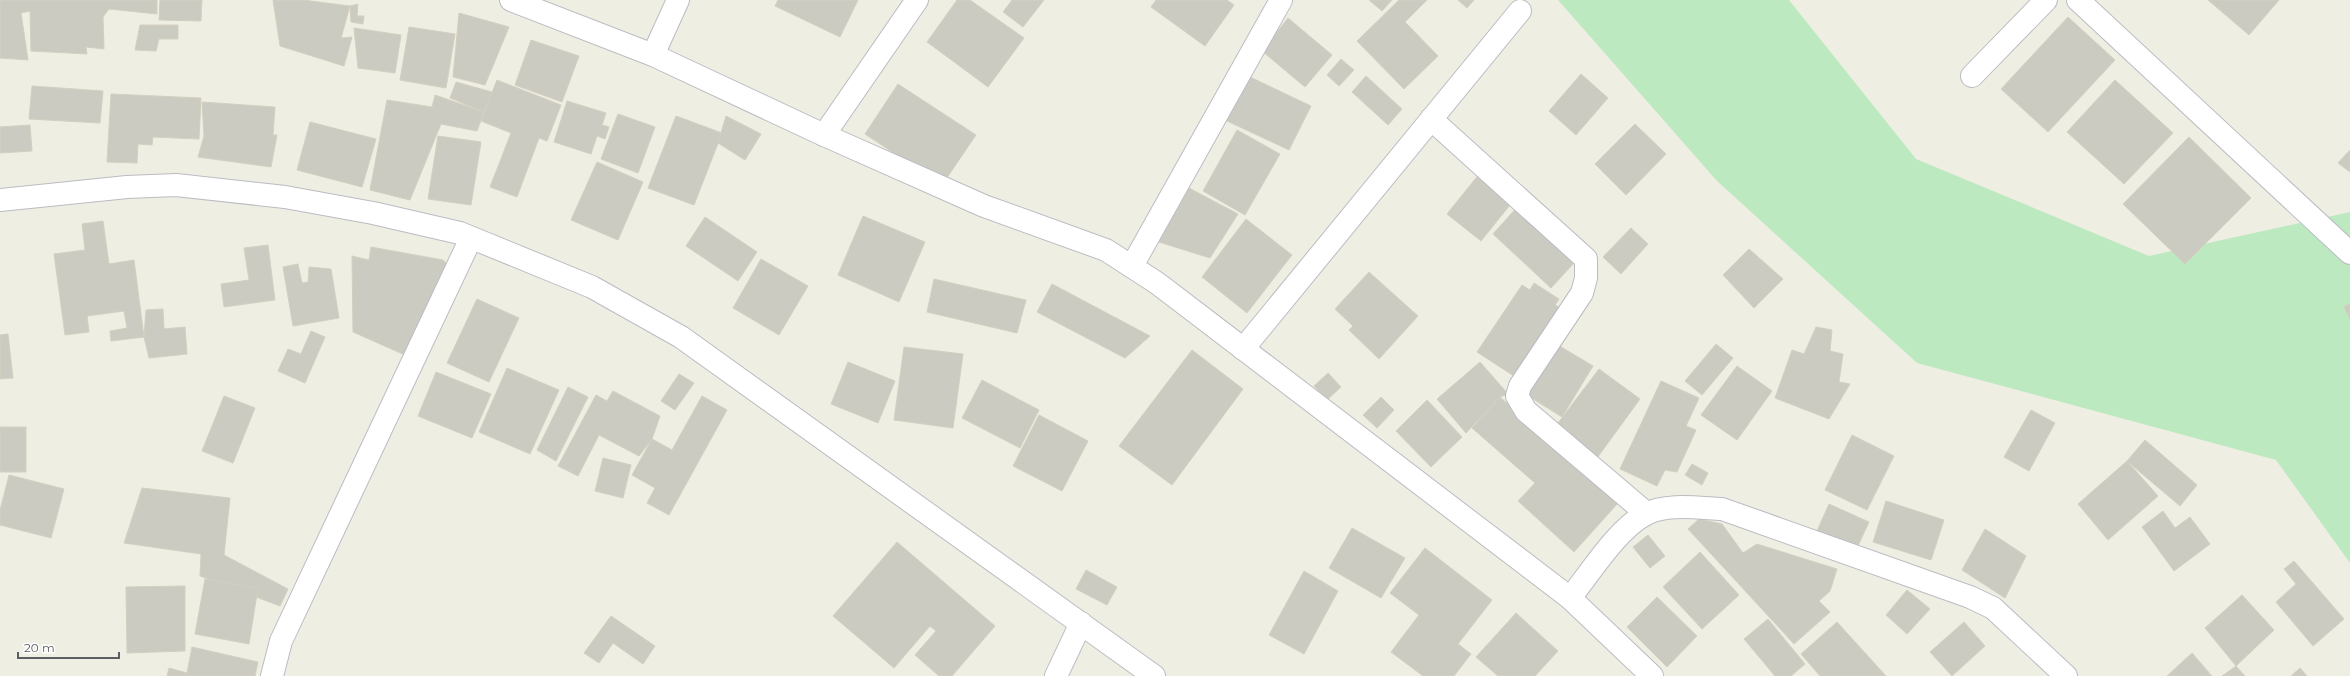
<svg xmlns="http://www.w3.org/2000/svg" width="2350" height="676" viewBox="0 0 2350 676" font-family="Montserrat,sans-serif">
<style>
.green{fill:#bde9c1}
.building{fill:#cccbc2;stroke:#d4d0c0}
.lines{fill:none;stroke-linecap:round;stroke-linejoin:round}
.minor-casing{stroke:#bbbcc3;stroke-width:24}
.minor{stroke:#fff;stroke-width:22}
</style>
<rect width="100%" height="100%" fill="#efeee3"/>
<polygon class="green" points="1558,0 1789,0 1916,159 2149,256 2350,212 2350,563 2276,460 1917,363 1717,181"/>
<g class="building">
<polygon points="0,0 157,0 157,14 109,9 103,17 104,49 86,47 87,54 31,51 30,11 21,13 28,60 0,58"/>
<polygon points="160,0 202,0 201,21 159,20"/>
<polygon points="273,0 303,0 350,6 341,38 352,37 344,66 280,46"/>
<polygon points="778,0 858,0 840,37 775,6"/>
<polygon points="957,0 970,0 1024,38 988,87 927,42"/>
<polygon points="1012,0 1044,0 1023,27 1003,12"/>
<polygon points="1156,0 1227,0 1234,5 1205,46 1151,7"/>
<polygon points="1369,0 1392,0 1382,11"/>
<polygon points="1399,0 1427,0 1405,22 1438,56 1404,89 1357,41"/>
<polygon points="1458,0 1474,0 1467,8"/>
<polygon points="2208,0 2279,0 2249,35"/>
<polygon points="358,4 357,16 364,16 363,24 351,22 350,6"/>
<polygon points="459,13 509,27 485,85 453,77"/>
<polygon points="2068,17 2115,60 2048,132 2001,89"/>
<polygon points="1288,18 1332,55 1305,87 1262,51"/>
<polygon points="140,25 178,25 178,39 159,39 156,51 135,50"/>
<polygon points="409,27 455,34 446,88 400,80"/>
<polygon points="354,28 401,35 395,73 358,68"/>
<polygon points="531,40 579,56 562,102 515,85"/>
<polygon points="1341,59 1354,70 1339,86 1327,75"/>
<polygon points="1581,74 1608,98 1576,135 1549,111"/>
<polygon points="1248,76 1311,106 1289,150 1227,121"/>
<polygon points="1366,76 1402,109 1388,125 1352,92"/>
<polygon points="497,80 561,105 547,141 539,138 517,197 490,187 511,133 481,121"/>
<polygon points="2115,80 2173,133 2124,184 2067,132"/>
<polygon points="456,82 492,92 484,112 450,98"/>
<polygon points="898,84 976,135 942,185 865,134"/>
<polygon points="32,86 103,91 100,123 29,119"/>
<polygon points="111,94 201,98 199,139 153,137 152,145 138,144 137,163 107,162"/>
<polygon points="435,95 484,112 477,131 441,124 410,200 370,190 387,100 432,107"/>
<polygon points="567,101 606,113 602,125 609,127 605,139 597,136 591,154 554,142"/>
<polygon points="202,102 275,107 273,135 277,135 271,167 198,157 204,136"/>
<polygon points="618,114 655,127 638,173 601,159"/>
<polygon points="676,116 722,133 694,205 648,188"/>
<polygon points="726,116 761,134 745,160 718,143"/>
<polygon points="310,122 376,139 362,187 297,170"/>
<polygon points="1635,124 1666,154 1626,195 1595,164"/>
<polygon points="30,125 32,151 0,153 0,127"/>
<polygon points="1237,130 1280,154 1245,215 1203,191"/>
<polygon points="438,136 481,142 471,205 428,199"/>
<polygon points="2189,137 2251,198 2185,264 2123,204"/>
<polygon points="2350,150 2350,172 2338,163"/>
<polygon points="597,162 643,182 618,240 571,220"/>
<polygon points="1480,173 1514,200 1481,241 1447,214"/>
<polygon points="1189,188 1238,214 1210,258 1159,242"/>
<polygon points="1519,205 1558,241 1573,264 1551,288 1493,234"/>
<polygon points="863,216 925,242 899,302 838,275"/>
<polygon points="705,217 757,252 738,281 686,246"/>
<polygon points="1246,219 1292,255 1247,313 1202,277"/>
<polygon points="103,221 109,264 134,260 144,337 111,341 110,331 127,328 124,311 87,316 89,332 65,335 54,254 85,250 82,224"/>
<polygon points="1631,228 1648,244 1621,274 1603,257"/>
<polygon points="268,245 275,300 224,307 221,284 249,280 244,248"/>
<polygon points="371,247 443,260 450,268 414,359 353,332 352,256 369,260"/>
<polygon points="1749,249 1783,279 1754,308 1723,275"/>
<polygon points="761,259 808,286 779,335 733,308"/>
<polygon points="298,264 302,283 308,282 309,267 331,269 339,318 293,326 283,267"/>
<polygon points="1369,272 1418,316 1379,359 1349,330 1353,326 1335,309"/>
<polygon points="934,279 1026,300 1017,333 927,312"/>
<polygon points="1534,283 1559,299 1555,305 1566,311 1520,380 1477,352 1522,285 1530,290"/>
<polygon points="1052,284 1150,336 1125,358 1037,312"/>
<polygon points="477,299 519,318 489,382 447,363"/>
<polygon points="2350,304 2350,319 2344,307"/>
<polygon points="163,309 164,329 185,327 187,354 149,358 144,337 146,310"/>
<polygon points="1816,327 1832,330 1830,351 1843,354 1839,382 1850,384 1829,419 1775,398 1792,350 1804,354"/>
<polygon points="311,331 325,337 305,383 278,371 288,349 301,354"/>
<polygon points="8,334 13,378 0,379 0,335"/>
<polygon points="1553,342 1593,366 1562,417 1522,392"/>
<polygon points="1716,344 1733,358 1702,395 1685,381"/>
<polygon points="904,347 963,354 953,428 894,420"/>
<polygon points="1192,350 1243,389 1172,485 1119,446"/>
<polygon points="848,362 895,381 878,423 831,404"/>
<polygon points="1480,362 1508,394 1500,397 1466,433 1437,399"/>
<polygon points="1737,366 1772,391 1737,440 1701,415"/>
<polygon points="507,368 559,390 530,454 479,432"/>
<polygon points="1599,369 1640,399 1597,458 1555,427"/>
<polygon points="436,372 491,394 472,438 418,416"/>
<polygon points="1328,373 1341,387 1327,400 1314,386"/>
<polygon points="679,374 694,383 675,410 661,401"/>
<polygon points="982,380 1039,410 1020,448 962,418"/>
<polygon points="1661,381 1699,398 1686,426 1696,430 1677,472 1665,470 1657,486 1620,469"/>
<polygon points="568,387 588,397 556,461 537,450"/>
<polygon points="613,391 660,416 652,439 639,456 599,435 578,476 558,466 596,395 607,401"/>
<polygon points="224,396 255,408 233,463 202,451"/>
<polygon points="702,396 727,410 669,515 647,503 655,488 632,475 652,439 672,450"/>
<polygon points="1381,397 1394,410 1377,428 1363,415"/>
<polygon points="1500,397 1618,503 1574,552 1518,501 1535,483 1472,428"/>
<polygon points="1427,400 1462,437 1431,467 1396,431"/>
<polygon points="2031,410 2055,423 2029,471 2004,457"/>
<polygon points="1039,415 1088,441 1062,491 1013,466"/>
<rect x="0" y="427" width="26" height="45"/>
<polygon points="1852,435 1894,456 1867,510 1825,490"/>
<polygon points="2145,440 2197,485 2180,506 2127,461"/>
<polygon points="603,458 631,465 623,498 595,491"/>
<polygon points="2127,461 2158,496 2108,540 2078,504"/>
<polygon points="1692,464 1708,473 1702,485 1685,475"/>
<polygon points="9,475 64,489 51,538 0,525 0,510"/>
<polygon points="142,488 230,498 224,555 288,589 280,606 200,576 201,554 124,543"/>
<polygon points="1886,501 1944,520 1931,560 1873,542"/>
<polygon points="1829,504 1869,522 1857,548 1817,531"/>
<polygon points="2163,511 2175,528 2190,517 2210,544 2174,571 2142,527"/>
<polygon points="1699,519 1722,524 1743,553 1757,544 1837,569 1830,591 1819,601 1830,612 1794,644 1688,529"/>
<polygon points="1352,528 1405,558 1381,598 1329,568"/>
<polygon points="1985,529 2026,556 2005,598 1962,570"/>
<polygon points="1648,535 1665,556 1650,568 1633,547"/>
<polygon points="897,542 995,626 952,676 939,676 915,655 936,631 930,626 894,668 833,616"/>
<polygon points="1425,548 1492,600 1458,644 1471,654 1454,676 1423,676 1391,652 1419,615 1390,593"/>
<polygon points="1700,552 1739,595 1702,629 1663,587"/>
<polygon points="2294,561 2344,619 2313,646 2276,602 2296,584 2284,569"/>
<polygon points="1086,570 1117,587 1107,605 1076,589"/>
<polygon points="1304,571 1338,591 1304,654 1269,635"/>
<polygon points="205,579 258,588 249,644 195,634"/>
<polygon points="185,586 185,651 127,653 126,587"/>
<polygon points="1907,590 1930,609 1907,634 1886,615"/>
<polygon points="2242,595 2274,630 2236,666 2205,628"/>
<polygon points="1657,597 1697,636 1667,667 1627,627"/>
<polygon points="1516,613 1558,651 1535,676 1498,676 1476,657"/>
<polygon points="611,616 655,646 643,664 613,643 599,663 584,653"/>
<polygon points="1768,619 1805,664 1791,676 1775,676 1744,639"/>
<polygon points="1837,622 1886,676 1820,676 1801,654"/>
<polygon points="1964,622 1985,646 1952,676 1930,652"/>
<polygon points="192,647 258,662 255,676 167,676 169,668 187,673"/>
<polygon points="2192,653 2212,676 2167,676"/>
<polygon points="2236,666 2245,676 2222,676"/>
<polygon points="2300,668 2307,676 2291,676"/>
</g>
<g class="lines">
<defs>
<g id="minor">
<polyline points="511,0 653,55 824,135 984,206 1106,250 1157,283 1570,598 1652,676"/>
<polyline points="2078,0 2350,253"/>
<polyline points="653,55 678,0"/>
<polyline points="1972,76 2046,0"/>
<polyline points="1431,119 1586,259 1586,278 1582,293 1520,386 1517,396 1526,411 1646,513"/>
<polyline points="824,135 917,0"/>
<polyline points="0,200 127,187 176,185 285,197 373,213 460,233 592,287 681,337 1154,676"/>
<polyline points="1132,266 1281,0"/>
<polyline points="1243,349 1520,11"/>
<path d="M1570,598C1591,572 1617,529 1646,514C1666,503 1699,508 1722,509L1970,597L1993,608L2066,676"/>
<polyline points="272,676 281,641 471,238"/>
<polyline points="1056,676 1081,623"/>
</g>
</defs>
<use href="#minor" class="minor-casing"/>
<use href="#minor" class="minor"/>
</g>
<path d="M18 652v6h101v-6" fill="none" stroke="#5b5e65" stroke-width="2"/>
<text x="24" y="652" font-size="12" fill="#5b5e65" stroke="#ffffff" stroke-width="3" paint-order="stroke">20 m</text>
</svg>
